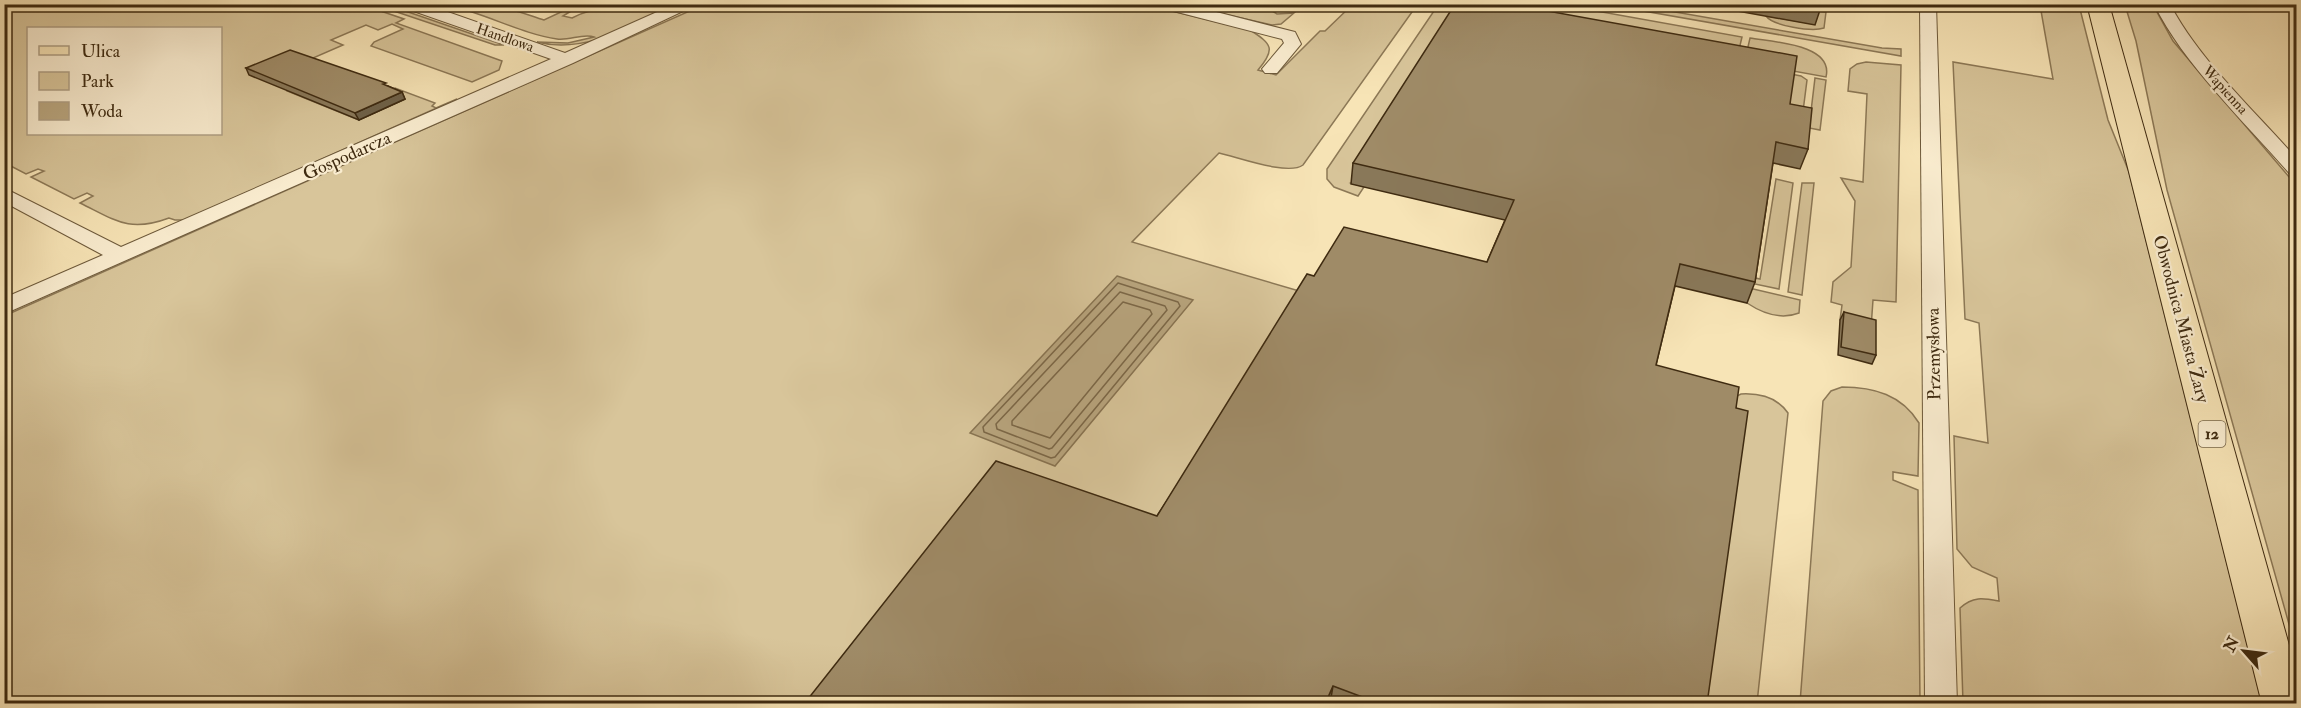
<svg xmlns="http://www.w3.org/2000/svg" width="2301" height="708" viewBox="0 0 2301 708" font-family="'IM FELL Double Pica',serif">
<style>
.green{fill:#d8c59a;stroke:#8c7856;stroke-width:1.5;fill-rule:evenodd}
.water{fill:#b8a57e;stroke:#887452;stroke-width:1.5}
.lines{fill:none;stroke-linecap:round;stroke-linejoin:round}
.shore{stroke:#7c6848;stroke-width:1.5}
.street-casing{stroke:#6d593a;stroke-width:2}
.primary-casing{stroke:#3f2b11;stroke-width:2}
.street{fill:#faedd0;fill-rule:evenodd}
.primary{fill:#f7e4b6;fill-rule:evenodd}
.wall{fill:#897859;stroke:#3f2b11;stroke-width:1.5}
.shaded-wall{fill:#6f6148;stroke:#3f2b11;stroke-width:1.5}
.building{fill:#9f8b67;stroke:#3f2b11;stroke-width:1.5}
.labels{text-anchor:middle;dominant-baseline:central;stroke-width:4.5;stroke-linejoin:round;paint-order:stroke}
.far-street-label{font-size:15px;fill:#3f2b11;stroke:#faedd0}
.shield{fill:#faedd0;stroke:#77654a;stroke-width:1.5}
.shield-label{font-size:16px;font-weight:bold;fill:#3f2b11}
.street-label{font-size:18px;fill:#3f2b11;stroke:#faedd0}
</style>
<rect width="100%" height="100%" fill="#f7e4b6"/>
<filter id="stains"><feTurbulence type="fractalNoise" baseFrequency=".00333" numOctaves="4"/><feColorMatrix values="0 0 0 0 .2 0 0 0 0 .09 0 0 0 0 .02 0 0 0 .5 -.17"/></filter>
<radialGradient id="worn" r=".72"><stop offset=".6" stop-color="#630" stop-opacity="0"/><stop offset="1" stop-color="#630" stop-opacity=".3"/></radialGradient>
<g class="green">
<path d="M4,5H363L404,19L396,23L502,61L499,70L472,82L371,46L374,42L403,29L392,24L378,30L366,25L331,40L343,45L306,61L287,91L359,120L387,92L395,88L435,103L432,106L436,108L457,99L185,220H175L169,218C129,233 115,220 80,203L93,196L87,193L74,199L31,177L44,171L38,169L26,174L5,163ZM28,28H220V134H28Z"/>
<polygon points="376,5 388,5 504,45 495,45"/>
<path d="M576,5H581L563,16L572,18C584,12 596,8 610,9C623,9 625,14 638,8L629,5H677C634,24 586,55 537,42L568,43L594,37C583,33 569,41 557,39C529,35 500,21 472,12C495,0 521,13 544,20Z"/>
<path d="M703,5H1147L1250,30C1272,44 1276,49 1258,70L1276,75L1320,31H1325L1352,5H1417L1303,165C1288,176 1238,157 1219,153L1132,242L1306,293L1156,538L833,703H5L4,316Z"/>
<polygon points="1184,5 1263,5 1277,14 1294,13 1281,24 1272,25"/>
<polygon points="1438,5 1563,5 1742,37 1735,66 1351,183 1364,187 1358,196 1334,187 1327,179 1327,169"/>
<polygon points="1609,5 1635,5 1882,48 1901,49 1901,56"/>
<path d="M2040,5H2079L2108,120L2129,172L2262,703H1963L1960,608C1973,596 1983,598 1999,601L1997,578L1972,567L1957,549L1954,436L1988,443L1979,323L1965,319L1953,62L2053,79Z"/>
<polygon points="2125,5 2153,5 2173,41 2296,185 2296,649 2167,190 2136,41"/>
<path d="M1817,11L1826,12L1824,28C1812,32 1773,26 1766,16L1814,24Z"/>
<path d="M1750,38C1772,42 1834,44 1826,77L1750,63L1745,60Z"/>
<polygon points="1866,62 1901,65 1896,302 1873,300 1871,328 1840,320 1842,305 1831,302 1833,282 1851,267 1855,201 1841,178 1863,182 1867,94 1848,91 1850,69 1857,64"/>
<polygon points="1749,66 1801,76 1807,80 1801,127"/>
<polygon points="1815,78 1826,80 1820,130 1809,128"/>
<polygon points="1776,179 1793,183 1779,289 1750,283 1751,277 1760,279"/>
<polygon points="1802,183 1814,183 1802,295 1788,292"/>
<path d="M1749,288L1800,300L1799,313C1781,320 1762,313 1747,303Z"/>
<path d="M1842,387C1874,387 1902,395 1919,423L1918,476L1893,472V480L1918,490L1920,703H1800L1823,401L1831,391Z"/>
<path d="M1741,394C1760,393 1777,397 1788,413L1757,703L1694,704L1731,399Z"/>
</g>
<polygon class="water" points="1117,276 1193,300 1055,466 970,433"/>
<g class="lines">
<g class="shore">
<polygon points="1118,283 1178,302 1180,306 1055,457 1051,458 984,432 983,427"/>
<polygon points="1120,292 1165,306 1167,310 1052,448 1049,449 997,429 996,424"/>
<polygon points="1123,302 1150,310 1152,314 1050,438 1012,425 1012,421"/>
</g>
<defs>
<g id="street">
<polygon points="400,4 425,4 565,53 675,4 698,4 573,63 4,314 4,298 103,255 4,202 4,188 121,247 551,59 402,7"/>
<polygon points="1156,4 1185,4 1295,32 1301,44 1277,73 1265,73 1262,69 1284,43 1282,39 1158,7"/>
<polygon points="1920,4 1936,4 1957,704 1925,704"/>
<path d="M2154,4H2170C2198,59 2255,111 2296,158V175L2289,173C2245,122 2184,65 2154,4Z"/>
</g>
<polygon id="primary" points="2087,4 2109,4 2296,670 2296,704 2262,704"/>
</defs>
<use href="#street" class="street-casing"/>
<use href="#primary" class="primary-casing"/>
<use href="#street" class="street"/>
<use href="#primary" class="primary"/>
</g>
<g class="wall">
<polygon points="1699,4 1822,4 1815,25"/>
<polygon points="246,68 388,86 402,92 405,99 359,120 249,75"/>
<polygon points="1790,104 1808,149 1800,169 1773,163 1755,282 1747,303 1675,286 1656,365 1736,408 1707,704 804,704 1157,516 1314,276 1487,262 1505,220 1351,184 1353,163"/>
<polygon points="1844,312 1876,355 1872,364 1838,355 1840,320"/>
</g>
<g class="shaded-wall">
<polygon points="402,92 405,99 359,120 355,113"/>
<polygon points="1333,686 1330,704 1325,704"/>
</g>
<g class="building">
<polygon points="1455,4 1509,4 1797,56 1790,104 1812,108 1808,149 1776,142 1755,282 1680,264 1656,365 1739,387 1736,408 1748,411 1707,704 1381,704 1333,686 1325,704 804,704 996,461 1157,516 1307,274 1314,276 1344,227 1487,262 1514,200 1353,163"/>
<polygon points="290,50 386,83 383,84 402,92 355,113 246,68"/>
<polygon points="1844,312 1876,320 1876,355 1841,347"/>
</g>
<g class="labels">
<g class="far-street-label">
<text transform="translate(505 38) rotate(19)">Handlowa</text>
<text transform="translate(2225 90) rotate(48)">Wapienna</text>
</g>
<rect class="shield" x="2198.5" y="421" width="27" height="26" rx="4.5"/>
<g class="shield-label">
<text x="2212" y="434">12</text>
</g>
<g class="street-label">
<text transform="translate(347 156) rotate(-24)">Gospodarcza</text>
<text transform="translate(2181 319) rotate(75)">Obwodnica Miasta Żary</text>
<text transform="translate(1934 354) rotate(-91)">Przemysłowa</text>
</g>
</g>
<rect width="2301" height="708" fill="none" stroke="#f7e4b6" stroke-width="24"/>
<rect x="6" y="6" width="2289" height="696" fill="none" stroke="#3f2b11" stroke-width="3"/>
<rect x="12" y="12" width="2277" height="684" fill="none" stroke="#3f2b11" stroke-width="1.5"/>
<rect x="27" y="27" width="195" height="108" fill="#faedd0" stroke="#af9f84" stroke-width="1.5"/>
<rect x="39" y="46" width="30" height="9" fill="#f7e4b6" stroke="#af9f84" stroke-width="1.5"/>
<text x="81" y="57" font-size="18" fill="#3f2b11">Ulica</text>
<rect x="39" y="72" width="30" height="18" fill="#d8c59a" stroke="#af9f84" stroke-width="1.5"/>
<text x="81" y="87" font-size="18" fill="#3f2b11">Park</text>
<rect x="39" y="102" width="30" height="18" fill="#b8a57e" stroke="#af9f84" stroke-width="1.5"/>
<text x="81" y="117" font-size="18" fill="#3f2b11">Woda</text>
<g transform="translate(2244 651) rotate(298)" stroke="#faedd0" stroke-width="4.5" paint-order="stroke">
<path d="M0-4.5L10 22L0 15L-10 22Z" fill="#3f2b11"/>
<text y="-9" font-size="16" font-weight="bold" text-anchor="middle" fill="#3f2b11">N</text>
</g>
<rect width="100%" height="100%" filter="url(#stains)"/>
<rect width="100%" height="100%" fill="url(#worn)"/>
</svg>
